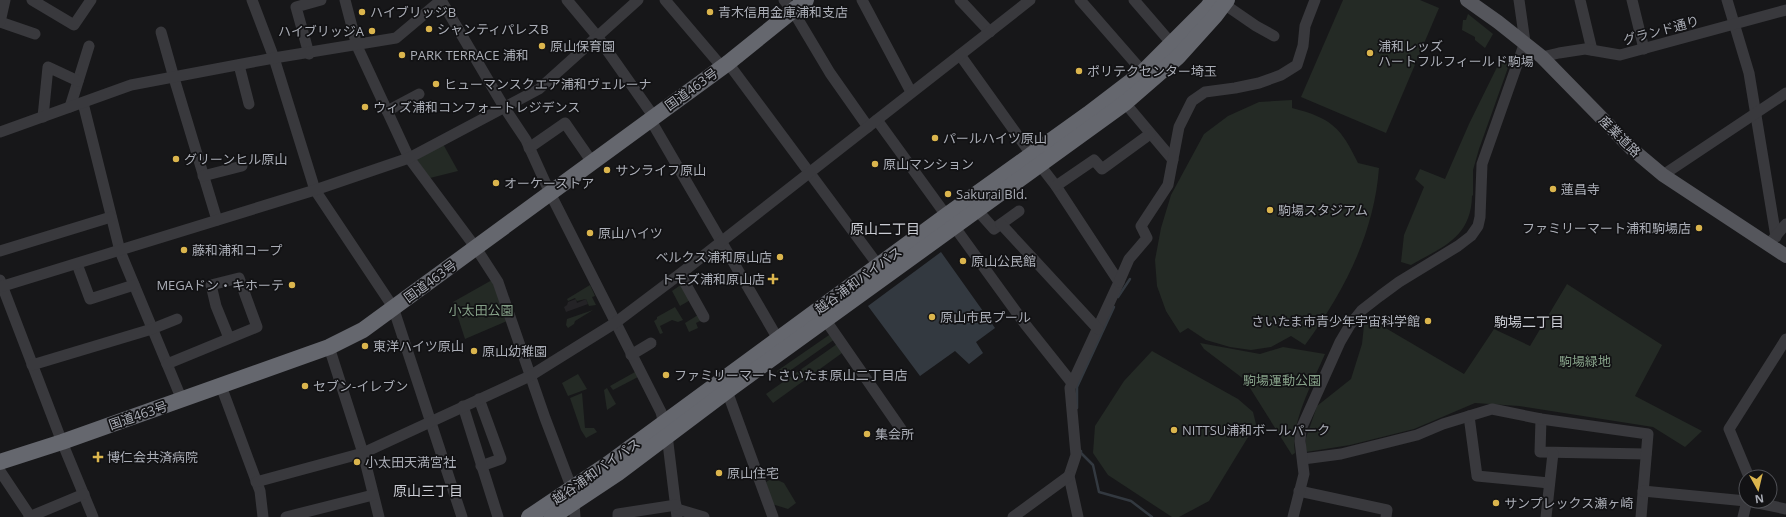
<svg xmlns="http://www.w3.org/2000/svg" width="1786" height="517" viewBox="0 0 1786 517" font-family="'Open Sans','Noto Sans JP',sans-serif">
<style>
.built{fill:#242326}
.green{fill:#242a25}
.water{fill:#333940}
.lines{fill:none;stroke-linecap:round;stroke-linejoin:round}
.stream{stroke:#333940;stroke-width:2.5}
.minor{stroke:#39393d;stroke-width:11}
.major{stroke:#55565c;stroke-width:14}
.highway{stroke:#65676e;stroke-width:16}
.poi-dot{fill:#dbb54d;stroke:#121214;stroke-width:1.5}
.labels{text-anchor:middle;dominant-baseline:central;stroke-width:3.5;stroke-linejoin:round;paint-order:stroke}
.poi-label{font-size:13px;fill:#abaeb7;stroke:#121214;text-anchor:start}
.street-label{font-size:13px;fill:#abaeb7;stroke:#121214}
.park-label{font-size:13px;fill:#85a088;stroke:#121214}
.neighbourhood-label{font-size:14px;fill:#cbcdd4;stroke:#121214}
</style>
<rect width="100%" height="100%" fill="#171719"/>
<polygon class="built" points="576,299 577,303 586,299 588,304 566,312 564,307 567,305 568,302"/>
<g class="green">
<polygon points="1343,0 1420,0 1439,8 1386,133 1301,97"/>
<polygon points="1468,14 1493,34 1485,48 1475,40 1475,37 1462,30 1463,20 1466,20"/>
<path d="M1501,59L1510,62L1479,149L1473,170V195L1472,196C1471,238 1442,247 1411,265L1401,262L1404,235L1424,187L1415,179L1420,169L1445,179L1469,124Z"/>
<path d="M1292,100V108C1332,118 1341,128 1358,163L1379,168C1374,234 1344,292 1305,345L1291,336L1271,347L1251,350L1230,347L1206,340L1188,328L1180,333L1166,311L1157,286L1155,260L1161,228L1171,195L1204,134L1228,116L1259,102Z"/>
<polygon points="443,144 458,171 430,178 416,159"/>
<polygon points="492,280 507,321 465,339 453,302"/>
<polygon points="682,284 692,299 680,306 672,291"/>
<polygon points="1567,284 1662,345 1635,396 1702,431 1685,447 1653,427 1519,406 1475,403 1414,429 1350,445 1306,452 1306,438 1317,406 1351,379 1362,344 1365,316 1464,374 1494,329 1530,346"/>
<polygon points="590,285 595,296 592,297 596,305 589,306 586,299 577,301 575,298 568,301 567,299"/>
<polygon points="675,307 683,320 678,322 672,320 660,326 663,333 660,334 654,321 657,319 657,317"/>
<polygon points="593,310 575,321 574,324 568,328 566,325 567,319"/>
<polygon points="698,315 702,320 696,323 698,328 689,332 685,323"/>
<polygon points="832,333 835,339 781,377 777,371"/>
<path d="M1200,343L1260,354L1283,347L1325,354C1313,382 1290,423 1295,453L1292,455L1245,380L1204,349Z"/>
<polygon points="837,344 842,353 773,403 766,394"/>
<polygon points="1152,351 1238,399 1253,412 1256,424 1209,501 1179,517 1172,517 1108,475 1093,453 1095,426 1124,381"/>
<polygon points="635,372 638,377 613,390 610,386"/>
<polygon points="578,374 587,389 568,396 562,383"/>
<polygon points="607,388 616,404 607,410 604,390"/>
<polygon points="582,393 585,428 594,428 597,432 586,438 581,430 570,398"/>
<polygon points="773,478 784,483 796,503 788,509 772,504 766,482"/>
</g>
<polygon class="water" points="941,252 995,328 976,342 983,353 969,364 955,351 920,376 868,306"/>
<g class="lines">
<g class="stream">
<polyline points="1118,297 1130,279"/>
<polyline points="1077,408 1077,387 1114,307"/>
<polyline points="1081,451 1081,453 1093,465 1099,492 1131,501 1152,517"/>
</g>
<g class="minor">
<polyline points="32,0 74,25 91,0"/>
<polyline points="252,0 274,58 315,190 393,307 462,517"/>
<polyline points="345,0 357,46 409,158 476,248 498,282 545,418 572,489"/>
<polyline points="441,0 504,107 526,140 550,193 661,412 667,435 677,517"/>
<polyline points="567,0 597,36 654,117"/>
<polyline points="665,0 722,67"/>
<polyline points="784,0 793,11 830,73 868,127"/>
<polyline points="862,0 911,92"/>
<polyline points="960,0 990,32"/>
<polyline points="1080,0 1143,72"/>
<polyline points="1134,0 1172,44"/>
<polyline points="1580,0 1592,50"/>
<polyline points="1632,0 1644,49"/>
<polyline points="1727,0 1749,73 1776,237"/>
<polyline points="1224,4 1256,26 1274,36"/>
<polyline points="0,22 35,34"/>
<polyline points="0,22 5,0"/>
<polyline points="161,32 174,78 217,220"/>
<polyline points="309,54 296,7 321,0"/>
<polyline points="960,55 1031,154"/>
<polyline points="1542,57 1559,53 1585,49 1620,55 1786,10"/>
<polyline points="728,63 878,265"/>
<polyline points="239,65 249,104"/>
<polyline points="83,103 120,251 182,400"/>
<polyline points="1125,103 1173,160"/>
<polyline points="70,107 89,46"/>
<polyline points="387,111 419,94"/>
<polyline points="43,117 48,67 78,81"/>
<polyline points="650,119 778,339"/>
<polyline points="877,120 1025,324 1072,383"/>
<polyline points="0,132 131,85 274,58 396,38 440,1"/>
<polyline points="529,148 565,123 592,162"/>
<polyline points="1039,164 1056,186 1119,282 1070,388 1076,455 1069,476 1078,517"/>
<polyline points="1663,175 1786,93"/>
<polyline points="203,176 242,166"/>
<polyline points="1056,186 1094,160 1102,169 1150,134"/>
<polyline points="977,210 994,229 1019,211"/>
<polyline points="1001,224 1098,329"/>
<polyline points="1773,239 1786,224"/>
<polyline points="0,251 111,217"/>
<polyline points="77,264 90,299 134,285"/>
<polyline points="680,274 704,317"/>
<polyline points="0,280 62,442 93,517"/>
<polyline points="1119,282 1129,259 1147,238 1141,226 1168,185 1179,127 1192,101 1205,92 1235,88 1259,83 1281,75 1297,65 1303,46 1305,26 1315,0"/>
<polyline points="0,287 315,190 409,158 539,89 638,0"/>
<polyline points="822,315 901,429"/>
<polyline points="329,347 363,453 379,517"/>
<polyline points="631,355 651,343"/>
<polyline points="167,364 257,327 239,278 211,285 216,306 229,338"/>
<polyline points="32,365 152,329 177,319"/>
<polyline points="221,386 260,491 263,517"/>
<polyline points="727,391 773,517"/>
<polyline points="479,399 501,459 481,466"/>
<polyline points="463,406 498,517"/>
<polyline points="1469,416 1477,476 1549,483"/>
<polyline points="1541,419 1540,452 1646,454"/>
<polyline points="1303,459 1341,454 1417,435 1443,424 1492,409 1541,419 1648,434 1641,517"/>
<polyline points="0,471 30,516"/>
<polyline points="1749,477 1729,429 1786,339"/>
<polyline points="256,482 363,453 530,376 615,323 680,274 1030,0"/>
<polyline points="1299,491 1387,510 1386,517"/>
<polyline points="1643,491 1746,501"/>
<polyline points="1748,501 1786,509"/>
<polyline points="574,503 575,517"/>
<polyline points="677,509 704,517"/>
<polyline points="29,517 84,494"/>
<polyline points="286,517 373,495"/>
<polyline points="618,517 618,514 676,505"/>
<polyline points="1013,517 1069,476"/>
<polyline points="1293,517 1304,474 1300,441 1301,429 1340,342 1350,325 1362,310 1380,296 1399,282 1458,246 1471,236 1478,226 1480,217 1482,164 1525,42 1519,0"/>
<polyline points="1546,517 1553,453"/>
<polyline points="1743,517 1747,501"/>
</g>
<polyline class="major" points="1467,0 1498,22 1542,57 1632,149 1663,175 1786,256"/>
<g class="highway">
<polyline points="0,462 62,442 329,347 363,330 728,63 806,0"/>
<polyline points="529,517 608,464 947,215 1088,114 1143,72 1207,8 1213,0"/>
<polyline points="552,517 618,473 727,391 1125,103 1178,57 1215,16 1227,0"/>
</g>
</g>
<g class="poi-dot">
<circle cx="362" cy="12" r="4"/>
<circle cx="710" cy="12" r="4"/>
<circle cx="429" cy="29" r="4"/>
<circle cx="372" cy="31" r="4"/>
<circle cx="542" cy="46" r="4"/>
<circle cx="1370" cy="53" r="4"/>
<circle cx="402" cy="55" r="4"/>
<circle cx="1079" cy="71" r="4"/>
<circle cx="436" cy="84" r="4"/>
<circle cx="365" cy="107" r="4"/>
<circle cx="935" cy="138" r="4"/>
<circle cx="176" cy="159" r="4"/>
<circle cx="875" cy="164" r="4"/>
<circle cx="607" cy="170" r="4"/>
<circle cx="496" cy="183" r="4"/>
<circle cx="1553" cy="189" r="4"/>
<circle cx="948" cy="194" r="4"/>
<circle cx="1270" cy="210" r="4"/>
<circle cx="1699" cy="228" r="4"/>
<circle cx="590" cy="233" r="4"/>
<circle cx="184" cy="250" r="4"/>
<circle cx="780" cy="257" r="4"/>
<circle cx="963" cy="261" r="4"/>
<path d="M771 273h4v4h4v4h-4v4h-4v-4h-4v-4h4z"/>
<circle cx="292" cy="285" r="4"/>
<circle cx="932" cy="317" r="4"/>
<circle cx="1428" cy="321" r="4"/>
<circle cx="365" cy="346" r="4"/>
<circle cx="474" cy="351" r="4"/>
<circle cx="666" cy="375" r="4"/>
<circle cx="305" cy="386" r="4"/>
<circle cx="1174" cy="430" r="4"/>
<circle cx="867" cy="434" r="4"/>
<path d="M96 451h4v4h4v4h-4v4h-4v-4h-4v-4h4z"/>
<circle cx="357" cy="462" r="4"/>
<circle cx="719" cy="473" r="4"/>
<circle cx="1496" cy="503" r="4"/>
</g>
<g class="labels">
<g class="poi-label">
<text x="370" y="12">ハイブリッジB</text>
<text x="718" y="12">青木信用金庫浦和支店</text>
<text x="437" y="29">シャンティパレスB</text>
<text x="364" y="31" text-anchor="end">ハイブリッジA</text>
<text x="550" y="46">原山保育園</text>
<text x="1378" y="46">浦和レッズ<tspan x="1378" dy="15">ハートフルフィールド駒場</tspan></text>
<text x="410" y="55">PARK TERRACE 浦和</text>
<text x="1087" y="71">ポリテクセンター埼玉</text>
<text x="444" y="84">ヒューマンスクエア浦和ヴェルーナ</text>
<text x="373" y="107">ウィズ浦和コンフォートレジデンス</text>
<text x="943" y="138">パールハイツ原山</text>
<text x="184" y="159">グリーンヒル原山</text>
<text x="883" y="164">原山マンション</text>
<text x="615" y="170">サンライフ原山</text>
<text x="504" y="183">オーケーストア</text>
<text x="1561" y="189">蓮昌寺</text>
<text x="956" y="194">Sakurai Bld.</text>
<text x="1278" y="210">駒場スタジアム</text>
<text x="1691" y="228" text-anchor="end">ファミリーマート浦和駒場店</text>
<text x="598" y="233">原山ハイツ</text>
<text x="192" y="250">藤和浦和コープ</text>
<text x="772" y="257" text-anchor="end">ベルクス浦和原山店</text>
<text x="971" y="261">原山公民館</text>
<text x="765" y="279" text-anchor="end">トモズ浦和原山店</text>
<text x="284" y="285" text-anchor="end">MEGAドン・キホーテ</text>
<text x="940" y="317">原山市民プール</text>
<text x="1420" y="321" text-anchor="end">さいたま市青少年宇宙科学館</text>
<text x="373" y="346">東洋ハイツ原山</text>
<text x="482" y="351">原山幼稚園</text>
<text x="674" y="375">ファミリーマートさいたま原山二丁目店</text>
<text x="313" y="386">セブン-イレブン</text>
<text x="1182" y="430">NITTSU浦和ボールパーク</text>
<text x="875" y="434">集会所</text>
<text x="107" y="457">博仁会共済病院</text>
<text x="365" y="462">小太田天満宮社</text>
<text x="727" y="473">原山住宅</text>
<text x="1504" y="503">サンプレックス瀬ヶ崎</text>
</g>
<g class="street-label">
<text transform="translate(1661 30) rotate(-15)">グランド通り</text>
<text transform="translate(691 89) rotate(-36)">国道463号</text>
<text transform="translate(1620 136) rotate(45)">産業道路</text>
<text transform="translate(858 280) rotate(-36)">越谷浦和バイパス</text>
<text transform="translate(430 281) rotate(-36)">国道463号</text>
<text transform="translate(138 415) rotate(-19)">国道463号</text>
<text transform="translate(596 471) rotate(-35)">越谷浦和バイパス</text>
</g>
<g class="park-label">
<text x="481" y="310">小太田公園</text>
<text x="1585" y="361">駒場緑地</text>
<text x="1282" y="380">駒場運動公園</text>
</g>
<g class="neighbourhood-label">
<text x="885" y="228">原山二丁目</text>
<text x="1529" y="321">駒場二丁目</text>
<text x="428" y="490">原山三丁目</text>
</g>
</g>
<g transform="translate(1758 489) rotate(172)"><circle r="19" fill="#121214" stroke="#4f5055"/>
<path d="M0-3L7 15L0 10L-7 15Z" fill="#dbb54d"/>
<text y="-6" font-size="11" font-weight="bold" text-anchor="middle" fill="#abaeb7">N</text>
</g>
</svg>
